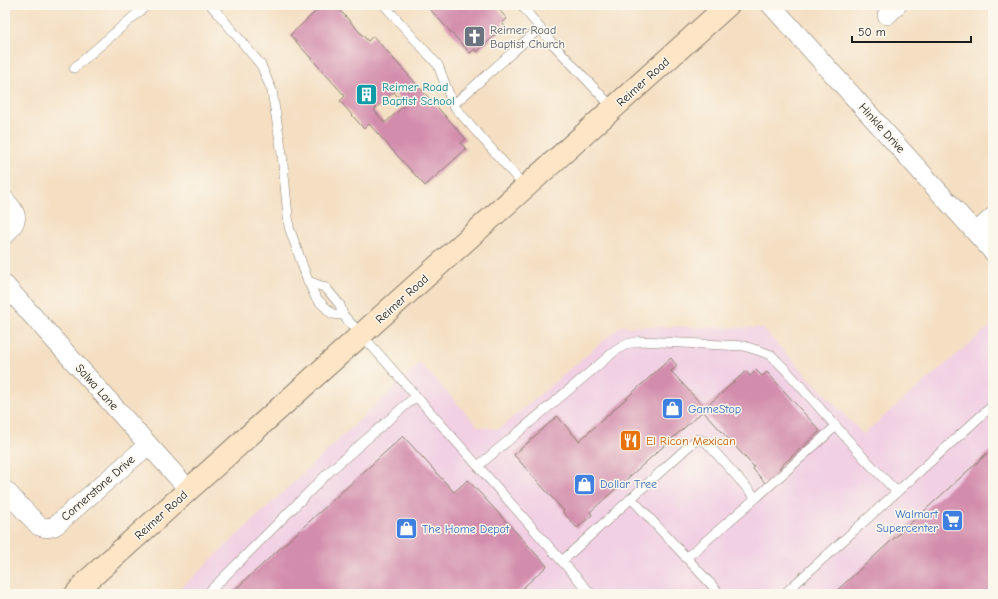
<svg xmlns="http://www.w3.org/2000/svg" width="998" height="599" viewBox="0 0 998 599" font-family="'Comic Neue',sans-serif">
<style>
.built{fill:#f1d0e3}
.building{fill:#d38dac;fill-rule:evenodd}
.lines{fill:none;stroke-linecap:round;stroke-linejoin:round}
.lane-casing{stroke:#887e70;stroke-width:10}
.street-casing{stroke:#887e70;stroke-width:20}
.secondary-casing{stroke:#887e70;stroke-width:24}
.lane{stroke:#fff;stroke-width:9}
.street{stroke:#fff;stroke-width:19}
.secondary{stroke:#fde5c5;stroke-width:22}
.labels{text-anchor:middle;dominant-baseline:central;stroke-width:3;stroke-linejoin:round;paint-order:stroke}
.worship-label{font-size:12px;fill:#5b616d;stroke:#fbf7ec;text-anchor:start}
.street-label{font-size:12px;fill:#1c1c1c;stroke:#fbf7ec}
.culture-label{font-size:12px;fill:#0d838f;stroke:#fbf7ec;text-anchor:start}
.shop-label{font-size:12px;fill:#366cbe;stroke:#fbf7ec;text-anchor:start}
.food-label{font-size:12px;fill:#c56008;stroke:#fbf7ec;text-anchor:start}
</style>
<rect width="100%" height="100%" fill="#fbf7ec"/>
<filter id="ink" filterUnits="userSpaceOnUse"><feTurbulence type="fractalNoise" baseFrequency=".025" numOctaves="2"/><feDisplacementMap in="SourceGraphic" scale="8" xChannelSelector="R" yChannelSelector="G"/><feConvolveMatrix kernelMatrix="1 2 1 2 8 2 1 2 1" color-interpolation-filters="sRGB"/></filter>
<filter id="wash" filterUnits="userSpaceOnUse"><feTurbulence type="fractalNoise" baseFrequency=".012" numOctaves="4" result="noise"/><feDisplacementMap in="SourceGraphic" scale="16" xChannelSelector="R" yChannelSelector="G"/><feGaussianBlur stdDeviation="0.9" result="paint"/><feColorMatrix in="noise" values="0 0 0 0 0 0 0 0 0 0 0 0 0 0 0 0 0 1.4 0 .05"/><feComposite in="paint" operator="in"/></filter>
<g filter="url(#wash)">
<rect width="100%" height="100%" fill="#f4dfc3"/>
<polygon class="built" points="993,324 993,594 175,594 420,363 479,427 499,429 621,326 762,328 863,434"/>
<g id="blocks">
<g class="building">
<path d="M323,5H335L368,41L373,36L466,139L461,143L466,149L425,186L369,124L364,129L340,101L345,96L290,35ZM394,92L405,105L385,123L374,110Z"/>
<polygon points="426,5 495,5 507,19 502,23 505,26 477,52 475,49 470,53"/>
<polygon points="671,358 677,366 671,371 703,406 704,405 706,407 746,371 750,376 756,370 762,376 767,372 820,431 779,468 782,471 766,484 753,469 754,467 703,411 590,512 592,515 577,528 563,512 564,511 514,455 557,416 579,441"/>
<polygon points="403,436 454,492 468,480 547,566 516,594 230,594"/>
<polygon points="993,448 993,594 833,594"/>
</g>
</g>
</g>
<g filter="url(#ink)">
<use href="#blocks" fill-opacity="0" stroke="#887e70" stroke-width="1"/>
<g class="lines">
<defs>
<g id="lane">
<polyline points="211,5 261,65 272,91 282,154 289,227 308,281 316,298 332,314 343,315 362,335 591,594"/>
<polyline points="384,5 438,65 453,105 526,188"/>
<polyline points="525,5 523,7 551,42 614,109"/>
<polyline points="74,68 147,5"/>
<polyline points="453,105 540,28"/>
<polyline points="308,281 326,288 340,305 343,315"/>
<polyline points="478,466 615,351 627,344 640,341 744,346 760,351 771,355 785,369 865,459 897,492"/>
<polyline points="631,498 720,594"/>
<polyline points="686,558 756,498 836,426"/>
<polyline points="562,561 690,445 698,439 706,442 756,498"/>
<polyline points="207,594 330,471 416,396"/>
<polyline points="784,594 993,405"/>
</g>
<g id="street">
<polyline points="771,5 993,252"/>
<polyline points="887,15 897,5"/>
<path d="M5,200C19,216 19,219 5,235"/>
<polyline points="976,232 993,217"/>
<polyline points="5,285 189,490"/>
<path d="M5,490L39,526C45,528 49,529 56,525L148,445"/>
</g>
<polyline id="secondary" points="76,594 86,582 728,5"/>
</defs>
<use href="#lane" class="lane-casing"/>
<use href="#street" class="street-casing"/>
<use href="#secondary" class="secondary-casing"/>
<use href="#lane" class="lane"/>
<use href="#street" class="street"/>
<use href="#secondary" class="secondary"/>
</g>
</g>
<defs>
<symbol id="church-square" viewBox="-11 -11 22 22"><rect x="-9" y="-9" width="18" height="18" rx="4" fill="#6b7280" stroke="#fbf7ec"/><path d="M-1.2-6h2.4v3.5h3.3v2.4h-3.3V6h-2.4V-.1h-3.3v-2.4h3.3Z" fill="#fff"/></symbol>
<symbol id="building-square" viewBox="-11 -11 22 22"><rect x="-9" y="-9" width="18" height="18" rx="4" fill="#0f9aa8" stroke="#fbf7ec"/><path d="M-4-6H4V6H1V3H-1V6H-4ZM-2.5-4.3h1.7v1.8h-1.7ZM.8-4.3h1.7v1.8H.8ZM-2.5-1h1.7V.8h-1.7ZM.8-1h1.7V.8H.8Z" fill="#fff"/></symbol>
<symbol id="shop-square" viewBox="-11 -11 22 22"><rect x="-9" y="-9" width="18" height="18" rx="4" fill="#3f7fe0" stroke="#fbf7ec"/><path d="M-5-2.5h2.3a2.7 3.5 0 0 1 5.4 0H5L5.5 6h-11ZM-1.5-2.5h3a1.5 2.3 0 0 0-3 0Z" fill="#fff"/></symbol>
<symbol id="restaurant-square" viewBox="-11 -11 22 22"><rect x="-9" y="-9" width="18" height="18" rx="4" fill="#e8710a" stroke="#fbf7ec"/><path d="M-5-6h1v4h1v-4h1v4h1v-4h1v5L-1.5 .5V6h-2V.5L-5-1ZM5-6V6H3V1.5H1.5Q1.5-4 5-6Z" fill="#fff"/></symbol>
<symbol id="supermarket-square" viewBox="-11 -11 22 22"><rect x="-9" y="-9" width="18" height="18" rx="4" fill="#3f7fe0" stroke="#fbf7ec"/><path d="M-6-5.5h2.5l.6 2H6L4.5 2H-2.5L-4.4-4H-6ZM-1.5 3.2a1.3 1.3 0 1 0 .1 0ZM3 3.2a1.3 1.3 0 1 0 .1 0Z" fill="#fff"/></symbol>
</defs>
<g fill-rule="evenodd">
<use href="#church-square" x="462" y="24" width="25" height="25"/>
<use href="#building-square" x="354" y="82" width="25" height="25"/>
<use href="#shop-square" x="660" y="396" width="25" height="25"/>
<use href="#restaurant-square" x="618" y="428" width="25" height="25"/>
<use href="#shop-square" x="572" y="472" width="25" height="25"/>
<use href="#supermarket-square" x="940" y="508" width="25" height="25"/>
<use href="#shop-square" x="394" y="516" width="25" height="25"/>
</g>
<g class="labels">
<g class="worship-label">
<text x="490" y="30">Reimer Road<tspan x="490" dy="14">Baptist Church</tspan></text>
</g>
<g class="street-label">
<text transform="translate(643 82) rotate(-42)">Reimer Road</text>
<text transform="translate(882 128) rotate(48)">Hinkle Drive</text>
<text transform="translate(402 299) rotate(-42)">Reimer Road</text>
<text transform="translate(97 387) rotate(48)">Salwa Lane</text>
<text transform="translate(98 488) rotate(-41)">Cornerstone Drive</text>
<text transform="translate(161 515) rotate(-42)">Reimer Road</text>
</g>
<g class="culture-label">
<text x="382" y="87">Reimer Road<tspan x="382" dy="14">Baptist School</tspan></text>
</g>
<g class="shop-label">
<text x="688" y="409">GameStop</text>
<text x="600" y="484">Dollar Tree</text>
<text x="938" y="514" text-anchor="end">Walmart<tspan x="938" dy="14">Supercenter</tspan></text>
<text x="422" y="529">The Home Depot</text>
</g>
<g class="food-label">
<text x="646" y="441">El Ricon Mexican</text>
</g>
</g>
<rect width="998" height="599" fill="none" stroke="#fbf7ec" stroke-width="20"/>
<path d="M852 36v6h119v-6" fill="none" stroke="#1c1c1c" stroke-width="2"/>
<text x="858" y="36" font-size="12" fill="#1c1c1c" stroke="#fbf7ec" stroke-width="3" paint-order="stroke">50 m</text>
</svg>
